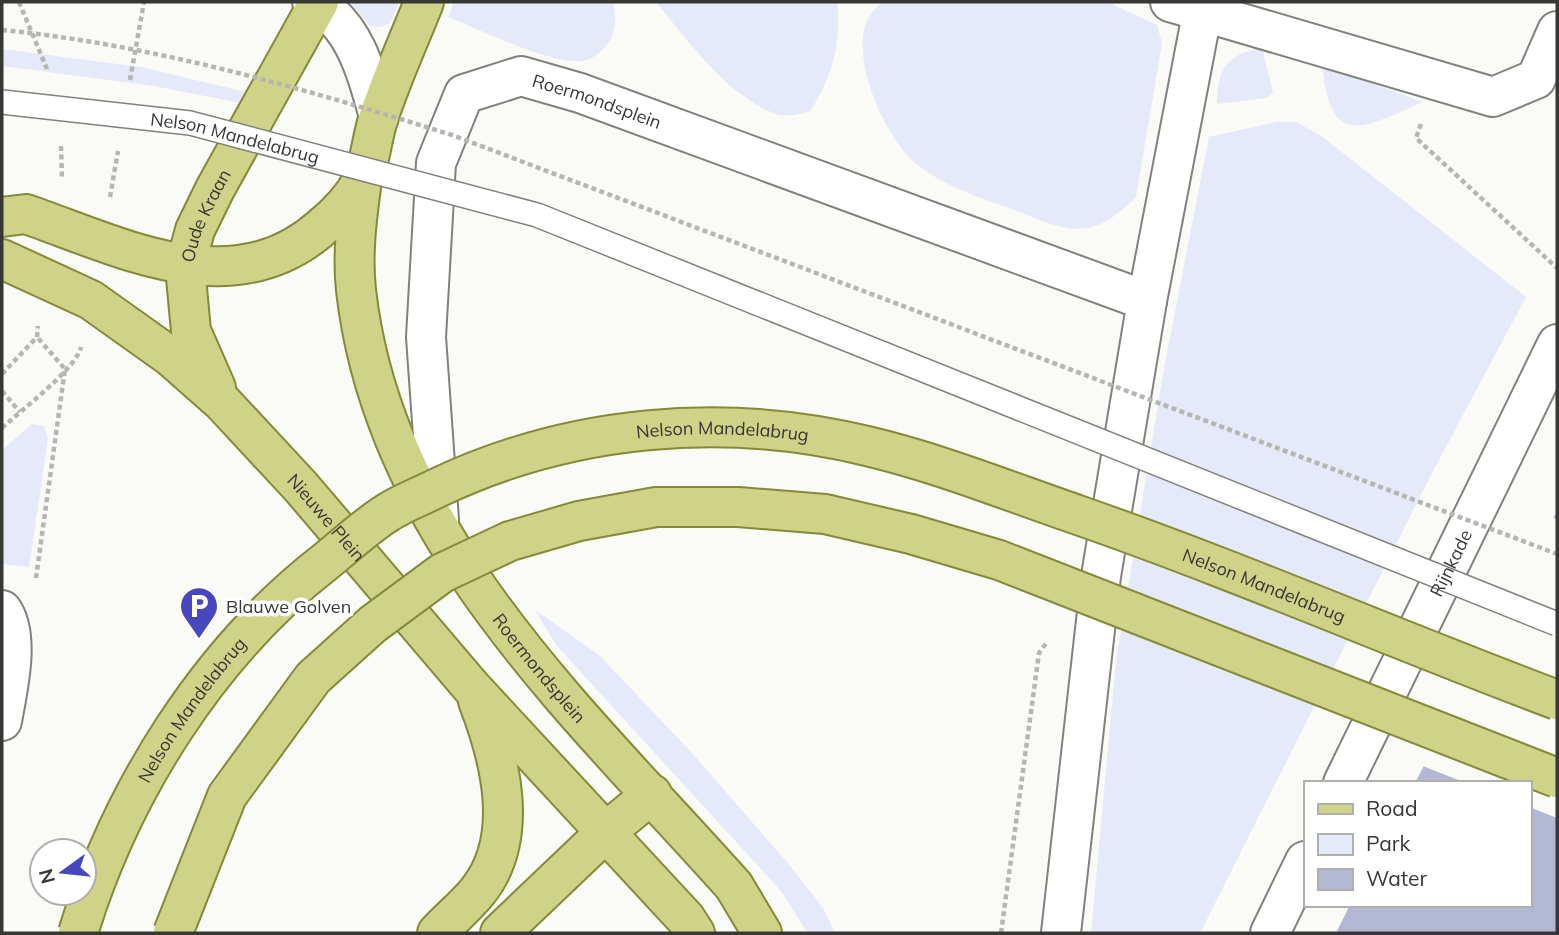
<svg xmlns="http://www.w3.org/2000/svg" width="1559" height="935" viewBox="0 0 1559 935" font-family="Mulish,sans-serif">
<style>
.green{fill:#e6e9fa}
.water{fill:#b2b7d4}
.pier{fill:#fafaf6}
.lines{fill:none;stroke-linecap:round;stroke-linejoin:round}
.minor-casing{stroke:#81817e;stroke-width:42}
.primary-casing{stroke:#848a38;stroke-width:42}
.path{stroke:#b5b5b2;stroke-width:4.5;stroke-dasharray:5 3.5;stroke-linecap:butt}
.minor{stroke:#fff;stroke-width:38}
.primary{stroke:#ced388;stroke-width:38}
.service-bridge-casing{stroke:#81817e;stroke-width:26;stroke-linecap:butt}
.primary-bridge-casing{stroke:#848a38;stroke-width:42;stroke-linecap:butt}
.path-bridge{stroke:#b5b5b2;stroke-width:4.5;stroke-dasharray:5 3.5;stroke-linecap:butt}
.service-bridge{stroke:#fff;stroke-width:23}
.primary-bridge{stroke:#ced388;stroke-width:38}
.labels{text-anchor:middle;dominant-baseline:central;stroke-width:7;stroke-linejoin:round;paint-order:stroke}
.street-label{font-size:18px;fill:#373735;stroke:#fff}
.poi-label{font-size:18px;fill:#373735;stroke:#fff;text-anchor:start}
</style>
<rect width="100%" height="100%" fill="#fafaf6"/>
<g class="green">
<polygon points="350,2 399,2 390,23 380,27 370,26"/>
<path d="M454,2H613C616,16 617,30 608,43C603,51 592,60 582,61C549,64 481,30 448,17Z"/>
<path d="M656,2H837C842,41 832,79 810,111C798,115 785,118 773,113C724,92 689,42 656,2Z"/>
<path d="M881,2H1107L1157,25L1162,43L1136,197C1123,210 1105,226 1086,228C1063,232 1036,218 1014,210C979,197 942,186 913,161C884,135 849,56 868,19C871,13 877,7 881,2Z"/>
<path d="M1262,47L1273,93L1266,98L1217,104C1217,68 1227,55 1262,47Z"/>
<polygon points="2,49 141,67 258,95 256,106 154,86 2,66"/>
<path d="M1322,65L1423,102C1364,127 1331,152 1322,65Z"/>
<polygon points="1277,122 1296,122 1320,135 1526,297 1432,473 1200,933 1091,933 1116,661 1163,374 1209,137"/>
<polygon points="32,424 44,426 48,438 29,567 2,564 2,450"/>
<polygon points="535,610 599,655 692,753 786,861 823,908 835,933 807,933 782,892 556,645"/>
</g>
<polygon class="water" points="1557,511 1557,933 1336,933 1350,905 1529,905 1529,783 1415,783"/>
<polygon class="pier" points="1550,517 1557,519 1557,818 1529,807 1529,783 1466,783 1420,765"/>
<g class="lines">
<defs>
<g id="minor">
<path d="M312,2C354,21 368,76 379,117"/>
<polyline points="1170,2 1493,97 1536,79 1557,31"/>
<path id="s1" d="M439,520L426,337L436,163L464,94L521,76L580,93L1147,301"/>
<path d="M2,610C21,636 7,692 2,721"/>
<path id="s2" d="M1343,783L1557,344"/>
<polyline points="1061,933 1101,576 1147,301 1202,14"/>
<polyline points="1270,933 1305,861"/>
</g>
<g id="primary">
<path id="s3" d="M362,180C357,216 352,253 356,290C384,537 578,711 734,886L762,933"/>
<path d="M2,217L26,214C121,247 233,306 322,227C337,215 355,196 363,178C371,159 372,136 379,116C392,77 409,40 424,2"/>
<path id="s4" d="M2,259L91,300L171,357L222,402L301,487L473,689L686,919L695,933"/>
<path id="s5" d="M216,388L191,331L185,267L195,230L215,189L319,2"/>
<path d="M437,933C450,919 466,906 478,891C521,837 500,758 478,701"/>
<polyline points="500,933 607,831 652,794"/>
</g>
</defs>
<use href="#minor" class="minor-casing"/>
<use href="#primary" class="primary-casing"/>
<g class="path">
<polyline points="19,2 47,69"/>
<polyline points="130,80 144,2"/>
<polyline points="1421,124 1416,138 1557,268"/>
<polyline points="61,146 62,179"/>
<polyline points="110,197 118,151"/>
<polyline points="2,374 37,337 38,326"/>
<polyline points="2,391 20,412"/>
<path d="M2,428C19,412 77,368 81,347"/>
<polyline points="36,578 65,369 37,337"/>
<polyline points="1001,933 1039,653 1047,642"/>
</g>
<use href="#minor" class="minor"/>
<use href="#primary" class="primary"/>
<defs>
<g id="service-bridge">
<path id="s6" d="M2,102L190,123L537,215L1557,624"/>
</g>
<g id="primary-bridge">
<path id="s7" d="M78,933C121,792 208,653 325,562C345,546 365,527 387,513C402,503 419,497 435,489C568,425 723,411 867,446C939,463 1008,491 1078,515C1239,571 1397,640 1557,700"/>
<polyline points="173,933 227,796 313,678 373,624 442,573 510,541 579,521 656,507 738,507 825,514 911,534 999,560 1557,778"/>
</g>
</defs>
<use href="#service-bridge" class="service-bridge-casing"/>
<use href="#primary-bridge" class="primary-bridge-casing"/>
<path class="path-bridge" d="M2,30C156,45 305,89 452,135L1557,554"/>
<use href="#service-bridge" class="service-bridge"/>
<use href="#primary-bridge" class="primary-bridge"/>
</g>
<defs>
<symbol id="parking-pin" viewBox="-11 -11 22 30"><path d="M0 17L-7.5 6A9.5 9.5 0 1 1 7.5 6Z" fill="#4947bd" stroke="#fff"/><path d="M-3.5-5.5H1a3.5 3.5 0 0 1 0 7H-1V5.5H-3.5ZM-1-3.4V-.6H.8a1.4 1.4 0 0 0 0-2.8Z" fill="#fff"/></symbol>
</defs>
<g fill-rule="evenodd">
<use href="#parking-pin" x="177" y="584" width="44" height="60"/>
</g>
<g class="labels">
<g class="street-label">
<text stroke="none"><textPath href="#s1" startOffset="572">Roermondsplein</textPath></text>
<text stroke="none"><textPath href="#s6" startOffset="236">Nelson Mandelabrug</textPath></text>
<text stroke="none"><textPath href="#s5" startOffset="182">Oude Kraan</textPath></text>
<text stroke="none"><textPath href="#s7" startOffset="882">Nelson Mandelabrug</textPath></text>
<text stroke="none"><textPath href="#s4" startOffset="420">Nieuwe Plein</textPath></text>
<text stroke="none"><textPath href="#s2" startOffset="245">Rijnkade</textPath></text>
<text stroke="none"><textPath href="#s7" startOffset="1449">Nelson Mandelabrug</textPath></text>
<text stroke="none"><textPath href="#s3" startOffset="537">Roermondsplein</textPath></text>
<text stroke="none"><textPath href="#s7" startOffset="252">Nelson Mandelabrug</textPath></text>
</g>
<g class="poi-label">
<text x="226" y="606">Blauwe Golven</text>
</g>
</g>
<rect width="1559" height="935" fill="none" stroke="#373735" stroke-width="7"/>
<rect x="1304" y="781" width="228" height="126" fill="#ffffff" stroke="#afafae" stroke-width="2"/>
<rect x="1318" y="804" width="35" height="10" fill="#ced388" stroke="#afafae" stroke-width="2"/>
<text x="1366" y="816" font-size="21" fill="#373735">Road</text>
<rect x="1318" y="834" width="35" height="21" fill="#e6e9fa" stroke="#afafae" stroke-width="2"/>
<text x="1366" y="851" font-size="21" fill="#373735">Park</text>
<rect x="1318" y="869" width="35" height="21" fill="#b2b7d4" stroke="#afafae" stroke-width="2"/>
<text x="1366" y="886" font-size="21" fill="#373735">Water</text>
<g transform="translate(63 872) rotate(255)"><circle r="33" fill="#ffffff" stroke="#afafae" stroke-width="2"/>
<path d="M0-5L12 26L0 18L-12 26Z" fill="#4947bd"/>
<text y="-10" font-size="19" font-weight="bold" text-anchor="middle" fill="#373735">N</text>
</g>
</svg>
